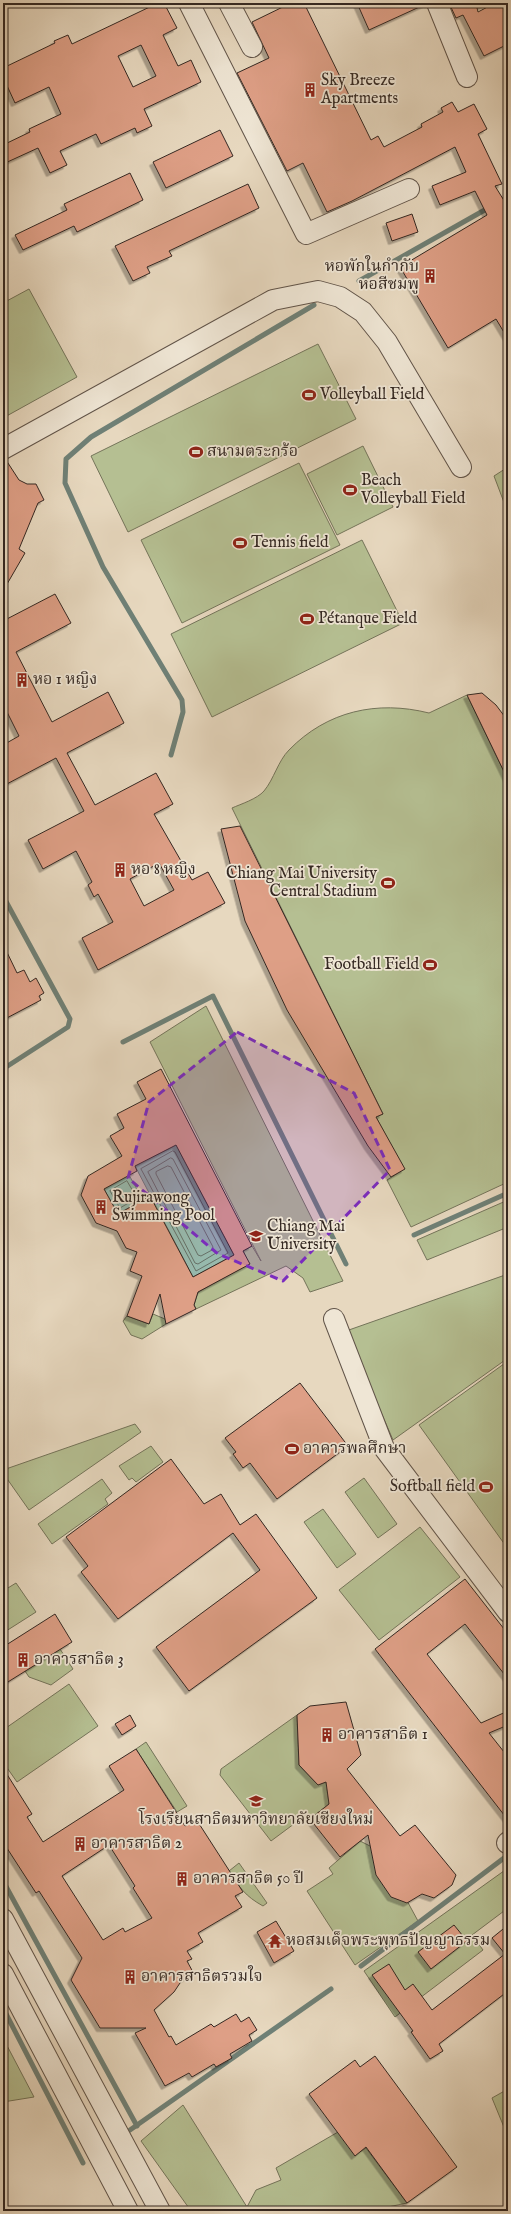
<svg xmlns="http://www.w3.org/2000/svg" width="511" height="2214" viewBox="0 0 511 2214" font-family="'IM FELL English','Noto Serif Thai',serif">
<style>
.green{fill:#b5bf92;stroke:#74745a}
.water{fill:#97baae;stroke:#6f8076}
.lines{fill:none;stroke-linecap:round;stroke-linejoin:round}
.shore{stroke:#667168;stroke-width:1}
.stream{stroke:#6f8076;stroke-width:5}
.building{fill:#de9f86;stroke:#342822;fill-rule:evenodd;filter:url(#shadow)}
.minor-casing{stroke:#615449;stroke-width:22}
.minor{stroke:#efe6d5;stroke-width:20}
.marked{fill:#7b2cbf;fill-opacity:0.2;stroke:#7b2cbf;stroke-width:3;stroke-dasharray:8 5;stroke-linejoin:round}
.labels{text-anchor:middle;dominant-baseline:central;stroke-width:3.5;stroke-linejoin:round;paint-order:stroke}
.poi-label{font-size:16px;fill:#342822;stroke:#efe6d5;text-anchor:start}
</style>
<defs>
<filter id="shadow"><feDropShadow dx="-3.5" dy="3.5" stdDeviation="0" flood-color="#0004"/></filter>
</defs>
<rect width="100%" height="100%" fill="#e7d8bf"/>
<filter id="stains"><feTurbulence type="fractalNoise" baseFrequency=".005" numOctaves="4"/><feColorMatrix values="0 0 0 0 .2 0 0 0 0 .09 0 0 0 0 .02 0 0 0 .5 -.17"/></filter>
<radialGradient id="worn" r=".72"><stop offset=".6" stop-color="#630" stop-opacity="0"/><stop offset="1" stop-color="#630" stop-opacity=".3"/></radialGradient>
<g class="green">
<polygon points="29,289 77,377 3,418 3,303"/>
<polygon points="318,344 356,419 128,532 91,456"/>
<polygon points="363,446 393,507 337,535 307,474"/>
<polygon points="299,463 340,545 182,623 141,540"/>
<polygon points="508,467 508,513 494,476"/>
<polygon points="362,540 403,623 212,717 171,634"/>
<path d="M467,695L508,780V1182L411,1227L387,1180L404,1169L376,1117L383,1114L232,808C241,804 257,799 264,791C274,779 278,761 289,750C327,711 377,700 429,713Z"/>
<polygon points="206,1006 343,1281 310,1292 303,1278 286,1266 196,1309 194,1305 198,1292 249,1264 243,1251 252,1246 261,1261 150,1042"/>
<polygon points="508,1200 508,1227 427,1260 417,1240"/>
<polygon points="508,1274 508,1358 393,1440 346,1331"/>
<polygon points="153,1314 165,1319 166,1324 142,1339 131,1335 123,1321 127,1316 149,1324"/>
<polygon points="508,1361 508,1549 419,1425"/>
<polygon points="135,1424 141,1432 29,1510 3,1473 3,1470"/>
<polygon points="151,1446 163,1462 136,1482 132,1478 129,1480 119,1466"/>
<polygon points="364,1478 397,1524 378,1538 345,1492"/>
<polygon points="102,1479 112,1493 105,1499 108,1504 52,1544 38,1524"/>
<polygon points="323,1509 356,1554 337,1568 304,1522"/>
<polygon points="420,1527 460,1577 379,1640 339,1590"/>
<polygon points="16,1583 36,1612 3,1633 3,1591"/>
<polygon points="60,1649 73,1669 51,1685 29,1677 25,1671"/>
<polygon points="69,1684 98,1726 17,1782 3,1762 3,1730"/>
<polygon points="297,1715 299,1765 318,1785 326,1782 329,1804 310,1819 306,1815 271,1841 220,1775 221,1769"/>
<polygon points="146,1742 187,1806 177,1812 136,1749"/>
<polygon points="360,1841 380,1851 418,1921 355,1965 307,1891 333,1874 329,1868"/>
<path d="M239,1863L267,1903L263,1906C245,1896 240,1888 229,1871Z"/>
<polygon points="508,1868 508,1908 472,1935 483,1950 395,2017 364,1971"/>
<polygon points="3,2038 34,2097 3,2102"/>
<polygon points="508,2089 508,2137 492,2098"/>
<polygon points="183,2105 247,2207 256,2190 281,2180 276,2168 338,2132 355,2155 366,2148 407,2203 369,2211 191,2211 141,2141"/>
</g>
<g class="water">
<polygon points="176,1145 234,1255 193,1277 135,1166"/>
<polygon points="129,1175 143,1200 118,1214 104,1189"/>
</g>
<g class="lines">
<g class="shore">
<polygon points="173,1151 175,1152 228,1253 196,1271 141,1169"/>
<polygon points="171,1158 173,1159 221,1250 198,1264 195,1263 148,1172"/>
<polygon points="168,1166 171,1167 213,1247 212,1250 201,1256 198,1255 156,1174 156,1172"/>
<polygon points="127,1181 137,1198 120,1208 110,1191"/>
</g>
<g class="stream">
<polyline points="497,203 508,197"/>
<polyline points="359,281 490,207"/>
<polyline points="171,755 183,712 182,700 103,567 65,483 66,459 91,437 314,305"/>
<polyline points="3,896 70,1019 68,1027 3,1069"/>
<polyline points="123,1042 213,996 346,1264"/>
<polyline points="414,1235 508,1193"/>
<polyline points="3,1881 137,2126"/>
<polyline points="361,1966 508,1855"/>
<polyline points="3,2008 83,2163"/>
<polyline points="130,2130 331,1989"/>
</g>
</g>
<g class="building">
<path d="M158,3H164L177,28L163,35L178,66L191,60L201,82L144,109L152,126L137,133L135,128L101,144L96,134L60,151L67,165L50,173L38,148L3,164V145L30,132L29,129L61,114L49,87L15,103L3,77V68L55,43L54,41L68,35L72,44ZM141,45L156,76L133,87L118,56Z"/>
<polygon points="291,3 304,3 371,140 378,136 384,147 422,127 421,124 443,112 441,108 452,102 458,112 474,104 487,129 478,134 502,184 495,186 508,207 508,339 496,319 448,348 400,267 487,215 475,191 440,205 432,186 466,172 455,147 352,201 327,212 303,163 287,171 237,73 269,58 252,22"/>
<polygon points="357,3 426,3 426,4 369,30"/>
<polygon points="449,3 489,3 477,8 478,12 495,3 508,3 508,44 484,56 463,15 456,18"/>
<polygon points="220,130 233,156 166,188 153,162"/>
<polygon points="130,173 143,200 77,232 74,226 23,250 15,235 67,210 64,204"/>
<polygon points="248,184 259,208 169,251 172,256 147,267 150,273 133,281 115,246"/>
<polygon points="412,214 418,232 392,241 386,223"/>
<polygon points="3,460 6,460 19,480 27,484 36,484 44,500 38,503 19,549 25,553 3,591"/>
<path d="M55,594L71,623L16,652L52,722L108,692L124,723L67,753L95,805L156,773L173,804L154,814L192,880L208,872L225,903L98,970L82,938L113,922L98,894L94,897L88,885L92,882L76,851L43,869L28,840L84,811L56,758L3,786V745L19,736L3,704V621ZM159,863L174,890L144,906L130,879Z"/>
<polygon points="482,693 496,705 508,721 508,780 467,695"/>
<polygon points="240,826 383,1114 376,1117 405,1169 391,1177 368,1146 287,1010 245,921 221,829"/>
<polygon points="3,944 17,973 24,970 30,982 36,978 44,993 39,996 41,1000 3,1020"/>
<path d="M161,1069L252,1246L243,1251L250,1264L198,1292L194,1305L196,1309L166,1324L160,1294L149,1324L127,1316L142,1276L130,1271L137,1252L126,1248L117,1231L96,1223L81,1195L88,1176L122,1156L110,1136L124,1128L117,1114L146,1099L137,1082ZM176,1145L234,1255L193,1277L150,1196L118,1214L104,1189L137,1171L135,1166Z"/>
<polygon points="300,1383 348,1446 277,1499 250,1463 243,1468 233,1454 236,1452 225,1438"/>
<polygon points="171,1459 204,1504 221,1494 240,1525 256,1514 317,1598 189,1691 156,1647 260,1570 233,1533 118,1619 81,1572 88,1566 66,1537"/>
<polygon points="465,1579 508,1634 508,1679 465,1624 427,1654 481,1723 508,1711 508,1725 489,1733 508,1757 508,1820 375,1649"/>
<polygon points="55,1614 72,1642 3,1685 3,1647"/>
<polygon points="346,1702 361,1755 347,1769 400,1836 415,1825 456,1875 452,1885 434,1898 422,1894 407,1903 391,1897 376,1875 368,1835 340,1857 310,1819 329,1804 326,1782 318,1785 299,1765 297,1715 310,1706"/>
<polygon points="130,1715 136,1726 122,1735 115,1724"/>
<path d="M136,1749L185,1826L196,1819L243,1892L235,1896L242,1907L198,1933L203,1942L187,1951L192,1959L187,1961L194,1974L182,1980L174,1992L154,2010L169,2037L171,2036L176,2045L211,2024L214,2027L236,2014L241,2022L249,2017L257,2030L249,2035L252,2041L230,2054L232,2058L216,2067L214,2064L192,2077L189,2073L165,2086L135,2033L146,2028H100L71,1980L82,1958L39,1891L36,1893L3,1842V1768L32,1814L27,1817L43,1842L124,1790L109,1766ZM109,1845L135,1886L133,1888L152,1918L125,1932L123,1928L103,1940L62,1876Z"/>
<polygon points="276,1921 294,1951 274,1963 257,1932"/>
<polygon points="454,1925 467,1941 431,1969 418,1952"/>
<polygon points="508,1925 508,1991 439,2044 443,2051 430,2059 411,2032 413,2031 372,1975 389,1964 405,1990 413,1984 432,2010 505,1954 492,1938"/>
<polygon points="375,2056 457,2167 407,2203 366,2147 355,2156 309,2094 355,2060 360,2067"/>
</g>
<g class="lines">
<defs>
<g id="minor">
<polyline points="189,3 306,234 409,189"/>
<polyline points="229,3 252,47"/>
<polyline points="437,3 467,77"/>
<polyline points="3,449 273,300 318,291 340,297 363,312 387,342 461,467"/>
<polyline points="334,1319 384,1448 508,1612"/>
<polyline points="507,1843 508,1842"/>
<polyline points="3,1919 160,2211"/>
<polyline points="3,1974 128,2211"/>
</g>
</defs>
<use href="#minor" class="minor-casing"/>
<use href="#minor" class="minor"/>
</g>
<path class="marked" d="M237,1032L354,1093L390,1170L283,1281L218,1254L128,1178L149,1102Z"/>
<defs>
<symbol id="building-bare" viewBox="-9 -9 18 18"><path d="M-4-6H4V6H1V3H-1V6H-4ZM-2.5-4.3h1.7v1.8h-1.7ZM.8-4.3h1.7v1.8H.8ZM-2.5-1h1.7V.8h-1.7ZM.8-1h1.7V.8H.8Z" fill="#8f2418" stroke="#efe6d5" stroke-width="2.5" paint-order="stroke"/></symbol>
<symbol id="stadium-bare" viewBox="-9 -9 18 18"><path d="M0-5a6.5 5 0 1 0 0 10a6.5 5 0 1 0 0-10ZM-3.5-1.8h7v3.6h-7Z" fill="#8f2418" stroke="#efe6d5" stroke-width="2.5" paint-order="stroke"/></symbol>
<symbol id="university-bare" viewBox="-9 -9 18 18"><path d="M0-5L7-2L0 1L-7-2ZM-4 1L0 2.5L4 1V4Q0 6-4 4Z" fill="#8f2418" stroke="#efe6d5" stroke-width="2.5" paint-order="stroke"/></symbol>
<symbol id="school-bare" viewBox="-9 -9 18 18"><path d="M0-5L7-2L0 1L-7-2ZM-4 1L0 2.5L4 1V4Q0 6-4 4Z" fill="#8f2418" stroke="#efe6d5" stroke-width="2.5" paint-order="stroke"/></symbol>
<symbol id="temple-bare" viewBox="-9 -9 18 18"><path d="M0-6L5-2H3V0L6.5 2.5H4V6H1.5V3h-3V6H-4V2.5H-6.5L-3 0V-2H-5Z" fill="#8f2418" stroke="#efe6d5" stroke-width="2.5" paint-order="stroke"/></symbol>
</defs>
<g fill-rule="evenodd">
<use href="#building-bare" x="300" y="80" width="20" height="20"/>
<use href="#building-bare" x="420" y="266" width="20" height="20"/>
<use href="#stadium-bare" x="299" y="385" width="20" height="20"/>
<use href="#stadium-bare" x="186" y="442" width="20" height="20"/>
<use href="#stadium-bare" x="340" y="480" width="20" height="20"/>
<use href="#stadium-bare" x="230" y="533" width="20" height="20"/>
<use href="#stadium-bare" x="297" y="609" width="20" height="20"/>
<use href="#building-bare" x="12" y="670" width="20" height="20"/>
<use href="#building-bare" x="110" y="860" width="20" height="20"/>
<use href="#stadium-bare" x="378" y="873" width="20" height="20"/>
<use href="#stadium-bare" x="420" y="955" width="20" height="20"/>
<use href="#building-bare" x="91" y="1197" width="20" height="20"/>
<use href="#university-bare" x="246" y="1226" width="20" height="20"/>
<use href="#stadium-bare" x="282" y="1439" width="20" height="20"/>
<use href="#stadium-bare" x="476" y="1477" width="20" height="20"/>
<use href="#building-bare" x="13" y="1650" width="20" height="20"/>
<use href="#building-bare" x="317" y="1725" width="20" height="20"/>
<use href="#school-bare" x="246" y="1791" width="20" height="20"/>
<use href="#building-bare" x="70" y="1834" width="20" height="20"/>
<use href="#building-bare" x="172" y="1869" width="20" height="20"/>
<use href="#temple-bare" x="265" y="1931" width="20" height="20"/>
<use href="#building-bare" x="120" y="1967" width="20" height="20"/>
</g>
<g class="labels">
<g class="poi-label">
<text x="321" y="81">Sky Breeze<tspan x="321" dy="18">Apartments</tspan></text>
<text x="419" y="267" text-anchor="end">หอพักในกำกับ<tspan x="419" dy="18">หอสีชมพู</tspan></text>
<text x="320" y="395">Volleyball Field</text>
<text x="207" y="452">สนามตระกร้อ</text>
<text x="361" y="481">Beach<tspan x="361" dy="18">Volleyball Field</tspan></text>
<text x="251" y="543">Tennis field</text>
<text x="318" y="619">Pétanque Field</text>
<text x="33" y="680">หอ 1 หญิง</text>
<text x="131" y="870">หอ 8 หญิง</text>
<text x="377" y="874" text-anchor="end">Chiang Mai University<tspan x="377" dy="18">Central Stadium</tspan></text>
<text x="419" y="965" text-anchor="end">Football Field</text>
<text x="112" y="1198">Rujirawong<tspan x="112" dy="18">Swimming Pool</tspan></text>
<text x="267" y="1227">Chiang Mai<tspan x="267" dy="18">University</tspan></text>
<text x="303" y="1449">อาคารพลศึกษา</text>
<text x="475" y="1487" text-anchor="end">Softball field</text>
<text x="34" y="1660">อาคารสาธิต 3</text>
<text x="338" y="1735">อาคารสาธิต 1</text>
<text x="256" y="1820" text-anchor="middle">โรงเรียนสาธิตมหาวิทยาลัยเชียงใหม่</text>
<text x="91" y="1844">อาคารสาธิต 2</text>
<text x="193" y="1879">อาคารสาธิต 50 ปี</text>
<text x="286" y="1941">หอสมเด็จพระพุทธปัญญาธรรม</text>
<text x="141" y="1977">อาคารสาธิตรวมใจ</text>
</g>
</g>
<rect width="511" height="2214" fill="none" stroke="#e7d8bf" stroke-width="16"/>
<rect x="4" y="4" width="503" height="2206" fill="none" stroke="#342822" stroke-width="2"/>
<rect x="8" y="8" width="495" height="2198" fill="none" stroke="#342822"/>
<rect width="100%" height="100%" filter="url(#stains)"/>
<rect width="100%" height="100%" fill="url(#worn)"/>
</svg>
